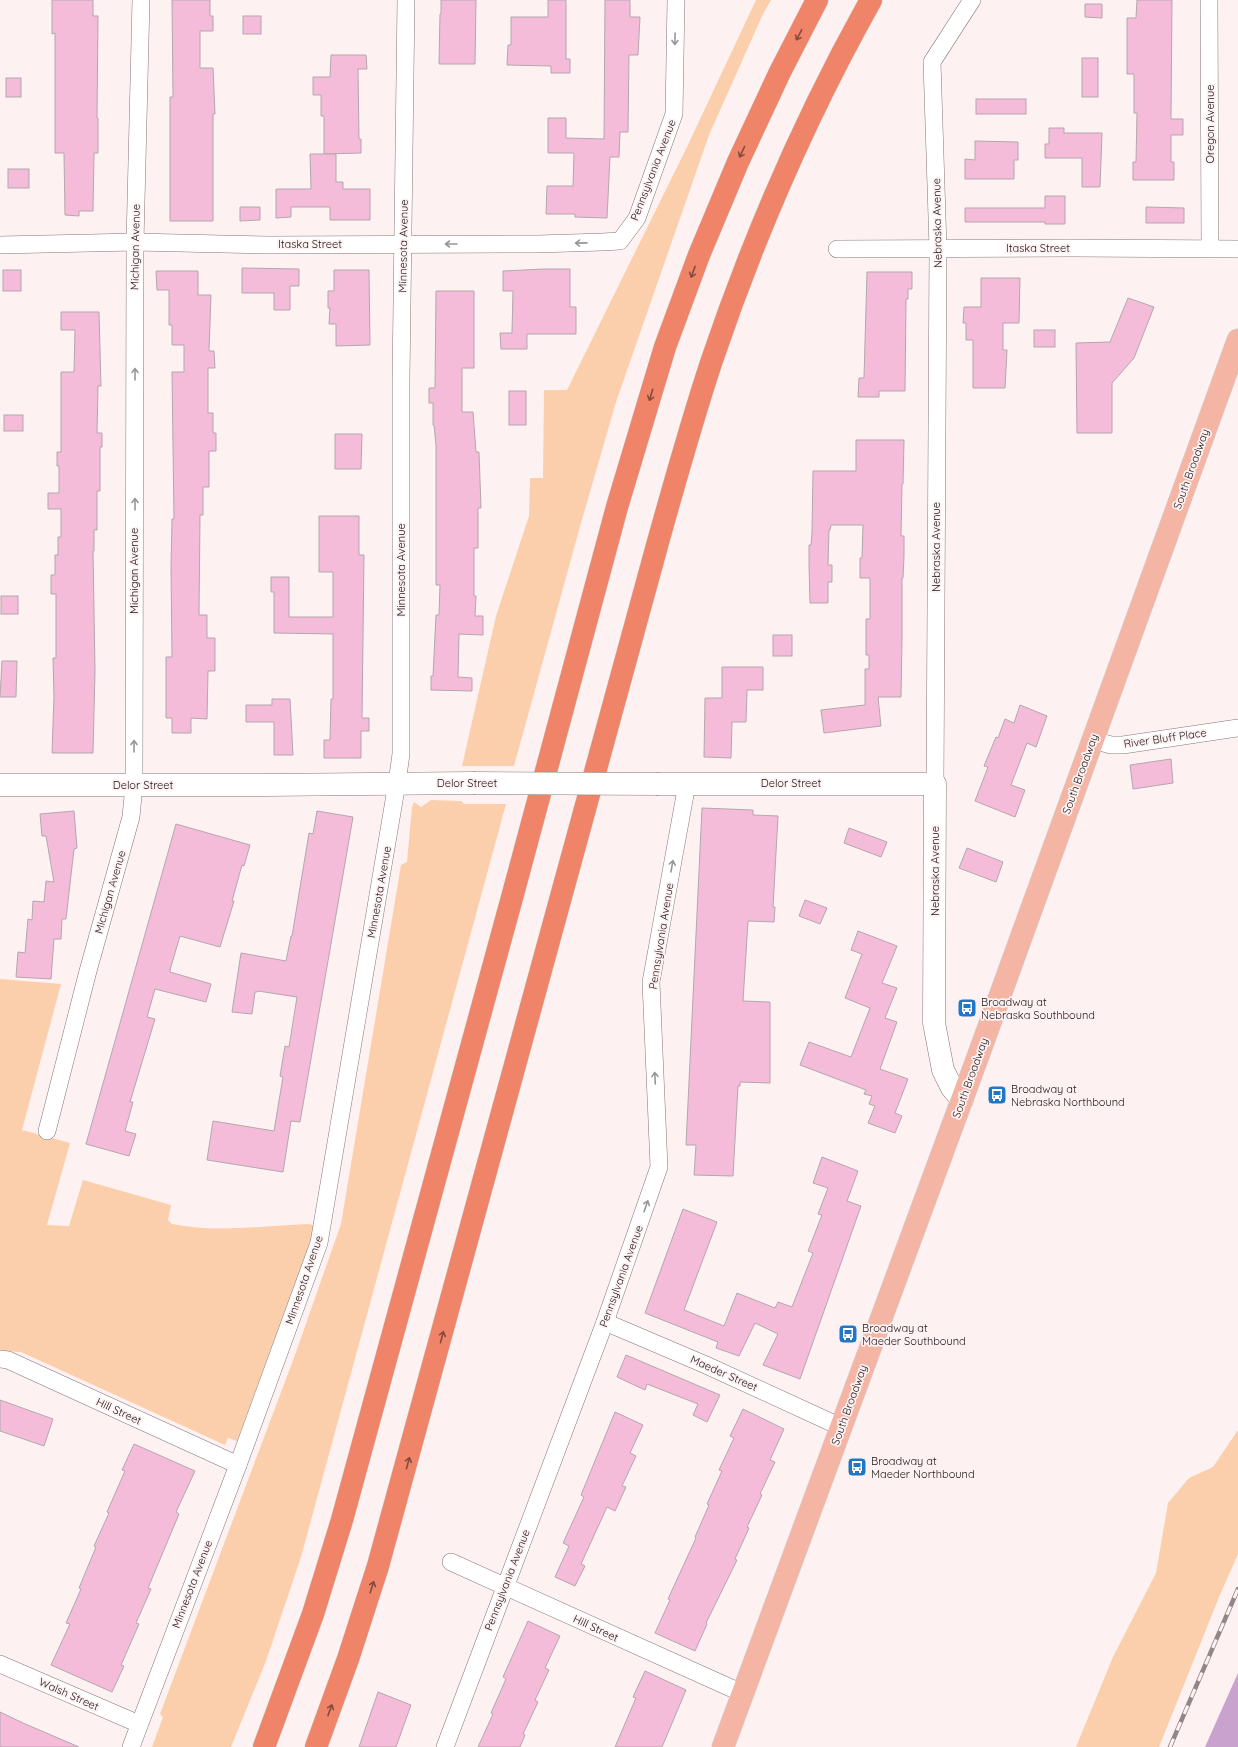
<svg xmlns="http://www.w3.org/2000/svg" width="1238" height="1747" viewBox="0 0 1238 1747" font-family="Quicksand,sans-serif">
<style>
.green{fill:#fbcfac}
.water{fill:#c9a2ce}
.building{fill:#f4bcd8;stroke:#b4a7ad}
.lines{fill:none;stroke-linecap:round;stroke-linejoin:round}
.street-casing{stroke:#847678;stroke-width:18}
.secondary-casing{stroke:#847678;stroke-width:23}
.primary-casing{stroke:#d1d0d0;stroke-width:23}
.highway-casing{stroke:#d1d0d0;stroke-width:23}
.street{stroke:#fff;stroke-width:17}
.secondary{stroke:#fff;stroke-width:22}
.primary{stroke:#f5b5a4;stroke-width:22}
.highway{stroke:#ef8468;stroke-width:22}
.rail-casing{stroke:#918788;stroke-width:4.5}
.rail{stroke:#fef1f2;stroke-width:3;stroke-dasharray:9;stroke-linecap:butt}
.secondary-bridge-casing{stroke:#847678;stroke-width:23;stroke-linecap:butt}
.secondary-bridge{stroke:#fff;stroke-width:22}
.oneway{stroke:#844c3f}
.oneway2{stroke:#989696}
.labels{text-anchor:middle;dominant-baseline:central;stroke-width:3.5;stroke-linejoin:round;paint-order:stroke}
.street-label{font-size:11px;fill:#1a1516;stroke:#fef1f2}
.poi-label{font-size:11px;fill:#1a1516;stroke:#fef1f2;text-anchor:start}
</style>
<rect width="100%" height="100%" fill="#fef1f2"/>
<g class="green">
<polygon points="756,0 771,0 763,14 709,135 616,402 581,523 514,766 462,766 496,616 529,516 530,478 543,478 544,390 567,390 686,149"/>
<polygon points="431,800 461,801 464,804 506,804 301,1557 266,1661 231,1747 152,1747 163,1717 160,1714 295,1355 341,1224 401,865 407,862 412,807 414,802 421,807"/>
<path d="M0,979L61,984L22,1130L70,1143L47,1225L69,1226L83,1180L171,1205L168,1220L172,1224C216,1233 263,1226 308,1224L313,1225L316,1228L237,1441L228,1438L225,1445L21,1352L0,1351Z"/>
<polygon points="1238,1430 1238,1554 1219,1597 1159,1747 1076,1747 1113,1657 1156,1573 1168,1503 1189,1478 1213,1467"/>
</g>
<polygon class="water" points="1238,1673 1238,1747 1205,1747"/>
<g class="building">
<polygon points="52,0 93,0 93,16 98,16 97,118 98,118 98,153 94,153 93,211 79,211 79,216 65,215 64,153 55,153 55,33 52,34"/>
<polygon points="172,0 210,0 210,16 213,16 213,31 200,31 200,68 213,68 215,114 213,114 213,221 170,221 170,97 173,97"/>
<polygon points="441,0 476,0 475,64 439,64 440,14 441,14"/>
<polygon points="548,0 566,0 566,59 570,59 570,73 551,73 551,66 507,65 508,45 511,45 511,17 548,17"/>
<polygon points="605,0 630,0 630,17 640,17 638,55 629,55 628,132 620,132 619,157 610,157 607,218 575,217 575,214 546,214 547,186 573,186 574,153 548,153 548,118 566,118 566,138 604,139"/>
<polygon points="1137,0 1172,0 1171,119 1183,119 1183,135 1171,135 1171,162 1174,162 1174,180 1133,180 1133,162 1136,162 1137,113 1134,113 1134,74 1127,74 1127,18 1136,18"/>
<polygon points="1085,4 1102,4 1102,18 1085,17"/>
<rect x="243" y="16" width="18" height="18"/>
<polygon points="331,55 366,55 367,69 358,69 359,139 361,139 361,153 324,154 324,116 321,116 321,95 313,95 313,77 330,77"/>
<rect x="1082" y="58" width="16" height="39"/>
<rect x="6" y="78" width="15" height="19"/>
<rect x="976" y="99" width="50" height="15"/>
<polygon points="1049,128 1064,128 1064,133 1102,133 1100,187 1082,187 1082,158 1045,158 1045,144 1049,144"/>
<polygon points="975,141 1018,142 1018,160 1014,160 1014,179 965,179 965,159 975,160"/>
<polygon points="310,154 336,154 336,182 343,182 343,189 370,189 370,220 330,220 330,207 291,207 291,217 276,218 276,189 311,189"/>
<rect x="8" y="169" width="21" height="19"/>
<polygon points="1045,196 1065,196 1065,224 1045,224 1045,222 965,222 965,208 1045,208"/>
<polygon points="240,207 260,207 260,220 240,221"/>
<polygon points="1146,207 1184,208 1184,223 1146,223"/>
<polygon points="242,268 299,269 299,286 290,286 290,310 274,310 274,293 242,293"/>
<polygon points="544,269 570,269 570,307 576,307 576,334 527,334 527,349 501,349 500,333 512,333 513,291 503,291 503,271"/>
<rect x="3" y="270" width="18" height="21"/>
<polygon points="334,270 369,270 370,345 336,346 336,324 329,324 330,308 328,308 328,291 334,291"/>
<polygon points="156,271 198,271 198,295 211,295 209,351 214,351 215,368 208,368 208,413 213,413 213,433 216,433 216,451 209,451 209,487 203,487 203,515 200,515 199,615 207,615 207,638 215,638 215,671 208,671 207,719 191,718 191,733 172,733 172,718 166,718 166,657 172,657 171,568 172,519 174,519 172,372 184,372 184,345 172,345 172,325 169,325 169,290 157,290"/>
<polygon points="867,272 912,272 912,289 908,289 908,299 906,299 905,391 879,391 879,397 858,397 859,378 864,378"/>
<polygon points="981,278 1020,278 1019,323 1003,323 1003,350 1007,350 1005,388 973,388 973,340 966,340 966,323 963,323 964,307 981,307"/>
<polygon points="436,291 474,291 474,368 462,368 462,412 473,412 476,452 479,452 481,508 478,508 478,548 474,548 474,596 476,596 475,616 483,616 483,635 459,634 458,677 472,678 472,691 431,690 431,676 433,676 436,615 439,615 440,585 436,585 436,445 434,425 433,425 433,403 429,403 429,388 435,388"/>
<polygon points="1128,298 1154,307 1134,358 1112,383 1112,433 1077,433 1076,343 1110,342"/>
<polygon points="61,312 99,312 101,386 98,386 97,433 102,433 102,447 100,447 100,491 97,491 97,530 94,530 94,551 93,551 95,671 93,753 52,753 54,697 53,658 56,658 56,594 51,594 51,575 55,575 55,555 58,555 58,537 61,537 61,509 48,509 48,493 59,493 59,466 57,466 57,452 61,452 61,372 74,372 75,330 61,330"/>
<rect x="1034" y="330" width="21" height="17"/>
<rect x="509" y="391" width="17" height="34"/>
<rect x="4" y="415" width="19" height="16"/>
<polygon points="335,434 362,434 361,469 335,469"/>
<polygon points="856,440 904,440 903,484 902,484 901,536 904,536 904,556 903,578 902,578 902,638 901,697 878,697 881,726 824,733 821,710 865,705 865,669 869,669 869,655 866,655 866,619 870,619 870,578 860,578 860,558 862,558 863,525 831,525 830,530 829,530 828,565 832,565 832,582 828,582 828,603 810,603 809,565 809,545 811,545 812,533 813,471 856,471"/>
<polygon points="319,516 359,516 359,555 364,555 362,718 369,718 369,731 361,731 361,758 324,758 324,740 330,740 331,699 333,699 333,634 274,633 274,592 271,592 271,577 289,577 289,617 333,617 333,572 319,572"/>
<rect x="1" y="596" width="17" height="18"/>
<rect x="773" y="635" width="19" height="21"/>
<polygon points="2,661 17,661 16,697 0,697"/>
<polygon points="722,667 763,667 763,690 747,690 746,722 732,722 731,758 704,757 705,698 722,698"/>
<polygon points="272,699 290,699 293,755 274,755 274,722 246,722 246,705 272,705"/>
<polygon points="1020,705 1047,716 1036,747 1027,743 1011,785 1025,790 1015,817 975,801 988,767 984,766 996,737 998,738 1005,719 1014,723"/>
<polygon points="1171,759 1173,783 1133,789 1130,765"/>
<polygon points="702,808 753,810 753,815 778,816 773,907 775,907 774,922 748,921 743,1001 770,1002 770,1083 740,1082 740,1086 738,1086 733,1176 694,1175 696,1145 686,1145"/>
<polygon points="74,811 77,848 74,849 66,919 62,919 61,939 54,939 51,979 16,977 18,952 25,953 28,919 32,920 33,901 44,902 46,881 54,882 46,836 42,836 40,814"/>
<polygon points="317,811 353,817 300,1122 291,1121 283,1172 207,1160 213,1121 274,1131 283,1077 280,1076 285,1046 289,1047 297,997 258,991 257,992 255,992 252,1014 232,1012 241,953 286,961 291,936 292,936 309,833 313,834"/>
<polygon points="176,824 250,845 244,866 242,865 232,901 234,901 220,947 180,936 170,970 170,972 211,984 206,1002 155,989 147,1017 155,1019 130,1102 133,1102 125,1131 136,1134 129,1156 86,1144"/>
<polygon points="849,828 887,842 881,857 844,843"/>
<polygon points="967,848 1003,862 996,882 959,868"/>
<polygon points="805,900 827,908 820,924 799,916"/>
<polygon points="858,931 897,946 882,983 897,988 885,1018 897,1022 880,1069 908,1079 895,1113 902,1116 895,1133 868,1123 875,1106 869,1104 872,1096 864,1094 866,1090 800,1065 809,1042 851,1057 870,1008 845,998 862,954 851,950"/>
<polygon points="822,1157 858,1171 847,1201 861,1206 800,1379 763,1365 778,1334 755,1323 739,1356 716,1348 718,1342 645,1313 683,1209 717,1222 684,1310 724,1326 737,1293 775,1308 778,1302 792,1307 813,1253 808,1251 822,1215 818,1214 828,1188 813,1183"/>
<polygon points="626,1355 720,1395 707,1422 693,1415 698,1404 647,1384 645,1390 617,1377"/>
<polygon points="0,1400 53,1419 44,1446 0,1431"/>
<polygon points="743,1409 784,1429 770,1460 775,1462 760,1494 762,1495 747,1527 749,1528 735,1559 737,1560 706,1623 707,1624 695,1651 655,1633 670,1600 668,1599 696,1538 695,1537 709,1505 707,1504 722,1471 719,1470 734,1438 730,1436"/>
<polygon points="615,1412 643,1425 630,1453 636,1456 622,1486 626,1487 615,1511 607,1507 581,1564 585,1566 575,1586 555,1577 569,1546 563,1543 584,1497 581,1495"/>
<polygon points="134,1444 195,1471 176,1512 179,1514 148,1588 151,1589 136,1623 139,1624 121,1665 124,1666 112,1692 51,1665 70,1624 66,1623 81,1589 79,1588 96,1547 94,1546 109,1513 107,1512 125,1471 122,1470"/>
<polygon points="528,1621 560,1636 545,1668 549,1670 535,1700 538,1702 523,1734 525,1735 520,1747 478,1747 493,1714 491,1713 506,1679 503,1677"/>
<polygon points="645,1671 686,1690 662,1747 615,1747 636,1698 633,1697"/>
<polygon points="378,1692 411,1705 396,1747 359,1747"/>
<polygon points="0,1712 23,1723 79,1747 0,1747"/>
</g>
<g class="lines">
<defs>
<g id="street">
<polyline points="1209,0 1210,248"/>
<polyline points="0,245 135,242 268,245 538,244 602,242 620,241 637,218 674,114 676,0"/>
<polyline points="837,249 1072,248 1238,249"/>
<polyline points="1093,740 1111,745 1123,745 1238,728"/>
<polyline points="935,784 938,248 932,62 972,0"/>
<polyline points="47,1131 88,971 131,817 134,785 135,242 141,0"/>
<polyline points="605,1322 706,1365 841,1427"/>
<polyline points="0,1359 8,1360 238,1465"/>
<polyline points="451,1562 742,1693"/>
<polyline points="0,1664 139,1724"/>
<polyline points="131,1747 238,1465 319,1243 397,783 401,754 401,379 406,0"/>
<polyline points="445,1747 605,1322 659,1167 651,982 687,784"/>
</g>
<g id="secondary">
<polyline points="659,784 935,784 934,1023 943,1070 952,1088 962,1100"/>
<polyline points="0,785 264,785 473,783"/>
</g>
<polyline id="primary" points="723,1747 977,1059 1238,340"/>
<g id="highway">
<polyline points="264,1747 313,1614 342,1520 513,894 617,507 665,347 699,255 738,162 780,72 817,0"/>
<path d="M316,1747L348,1659L378,1566L658,542C675,481 692,420 712,360C754,236 807,114 871,0"/>
</g>
</defs>
<use href="#street" class="street-casing"/>
<use href="#secondary" class="secondary-casing"/>
<use href="#primary" class="primary-casing"/>
<use href="#highway" class="highway-casing"/>
<use href="#street" class="street"/>
<use href="#secondary" class="secondary"/>
<use href="#primary" class="primary"/>
<use href="#highway" class="highway"/>
<defs>
<polyline id="rail" points="1170,1747 1238,1589"/>
</defs>
<use href="#rail" class="rail-casing"/>
<use href="#rail" class="rail"/>
<defs>
<polyline id="secondary-bridge" points="473,783 659,784"/>
</defs>
<use href="#secondary-bridge" class="secondary-bridge-casing"/>
<use href="#secondary-bridge" class="secondary-bridge"/>
</g>
<defs><path id="oneway-shaft" d="M-6 0H5M1.5-3L5.5 0L1.5 3" fill="none" stroke-width="1.6" stroke-linecap="round" stroke-linejoin="round"/></defs>
<g class="oneway">
<use href="#oneway-shaft" transform="translate(799 35) rotate(117)"/>
<use href="#oneway-shaft" transform="translate(742 152) rotate(115)"/>
<use href="#oneway-shaft" transform="translate(693 272) rotate(110)"/>
<use href="#oneway-shaft" transform="translate(651 395) rotate(107)"/>
<use href="#oneway-shaft" transform="translate(442 1337) rotate(-75)"/>
<use href="#oneway-shaft" transform="translate(408 1463) rotate(-75)"/>
<use href="#oneway-shaft" transform="translate(372 1587) rotate(-72)"/>
<use href="#oneway-shaft" transform="translate(330 1710) rotate(-70)"/>
</g>
<g class="oneway2">
<use href="#oneway-shaft" transform="translate(675 39) rotate(91)"/>
<use href="#oneway-shaft" transform="translate(581 243) rotate(179)"/>
<use href="#oneway-shaft" transform="translate(451 244) rotate(180)"/>
<use href="#oneway-shaft" transform="translate(135 374) rotate(-90)"/>
<use href="#oneway-shaft" transform="translate(135 504) rotate(-90)"/>
<use href="#oneway-shaft" transform="translate(134 746) rotate(-90)"/>
<use href="#oneway-shaft" transform="translate(672 866) rotate(-80)"/>
<use href="#oneway-shaft" transform="translate(655 1078) rotate(-93)"/>
<use href="#oneway-shaft" transform="translate(646 1206) rotate(-71)"/>
</g>
<defs>
<symbol id="bus-square" viewBox="-11 -11 22 22"><rect x="-9" y="-9" width="18" height="18" rx="4" fill="#1f77c5" stroke="#fef1f2"/><path d="M-5-6H5V4H4V6H2V4H-2V6H-4V4H-5ZM-3.5-4V0h7V-4ZM-3.5 1.2v1.5H-2V1.2ZM2 1.2v1.5H3.5V1.2Z" fill="#fff"/></symbol>
</defs>
<g fill-rule="evenodd">
<use href="#bus-square" x="956" y="997" width="22" height="22"/>
<use href="#bus-square" x="986" y="1084" width="22" height="22"/>
<use href="#bus-square" x="837" y="1323" width="22" height="22"/>
<use href="#bus-square" x="846" y="1456" width="22" height="22"/>
</g>
<g class="labels">
<g class="street-label">
<text transform="translate(1210 124) rotate(-90)">Oregon Avenue</text>
<text transform="translate(653 170) rotate(-69)">Pennsylvania Avenue</text>
<text transform="translate(937 223) rotate(-91)">Nebraska Avenue</text>
<text x="310" y="244">Itaska Street</text>
<text transform="translate(403 246) rotate(-89)">Minnesota Avenue</text>
<text transform="translate(135 247) rotate(-89)">Michigan Avenue</text>
<text x="1038" y="248">Itaska Street</text>
<text transform="translate(1191 469) rotate(-70)">South Broadway</text>
<text transform="translate(936 547) rotate(-90)">Nebraska Avenue</text>
<text transform="translate(401 570) rotate(-90)">Minnesota Avenue</text>
<text transform="translate(134 571) rotate(-90)">Michigan Avenue</text>
<text transform="translate(1165 738) rotate(-8)">River Bluff Place</text>
<text transform="translate(1080 774) rotate(-70)">South Broadway</text>
<text x="467" y="783">Delor Street</text>
<text x="791" y="783">Delor Street</text>
<text x="143" y="785">Delor Street</text>
<text transform="translate(935 871) rotate(-90)">Nebraska Avenue</text>
<text transform="translate(110 892) rotate(-74)">Michigan Avenue</text>
<text transform="translate(379 892) rotate(-80)">Minnesota Avenue</text>
<text transform="translate(661 936) rotate(-81)">Pennsylvania Avenue</text>
<text transform="translate(970 1078) rotate(-70)">South Broadway</text>
<text transform="translate(621 1276) rotate(-70)">Pennsylvania Avenue</text>
<text transform="translate(304 1280) rotate(-71)">Minnesota Avenue</text>
<text transform="translate(724 1373) rotate(24)">Maeder Street</text>
<text transform="translate(849 1405) rotate(-70)">South Broadway</text>
<text transform="translate(119 1411) rotate(25)">Hill Street</text>
<text transform="translate(507 1580) rotate(-69)">Pennsylvania Avenue</text>
<text transform="translate(192 1584) rotate(-69)">Minnesota Avenue</text>
<text transform="translate(596 1628) rotate(25)">Hill Street</text>
<text transform="translate(69 1694) rotate(24)">Walsh Street</text>
</g>
<g class="poi-label">
<text x="981" y="1002">Broadway at<tspan x="981" dy="13">Nebraska Southbound</tspan></text>
<text x="1011" y="1089">Broadway at<tspan x="1011" dy="13">Nebraska Northbound</tspan></text>
<text x="862" y="1328">Broadway at<tspan x="862" dy="13">Maeder Southbound</tspan></text>
<text x="871" y="1461">Broadway at<tspan x="871" dy="13">Maeder Northbound</tspan></text>
</g>
</g>
</svg>
